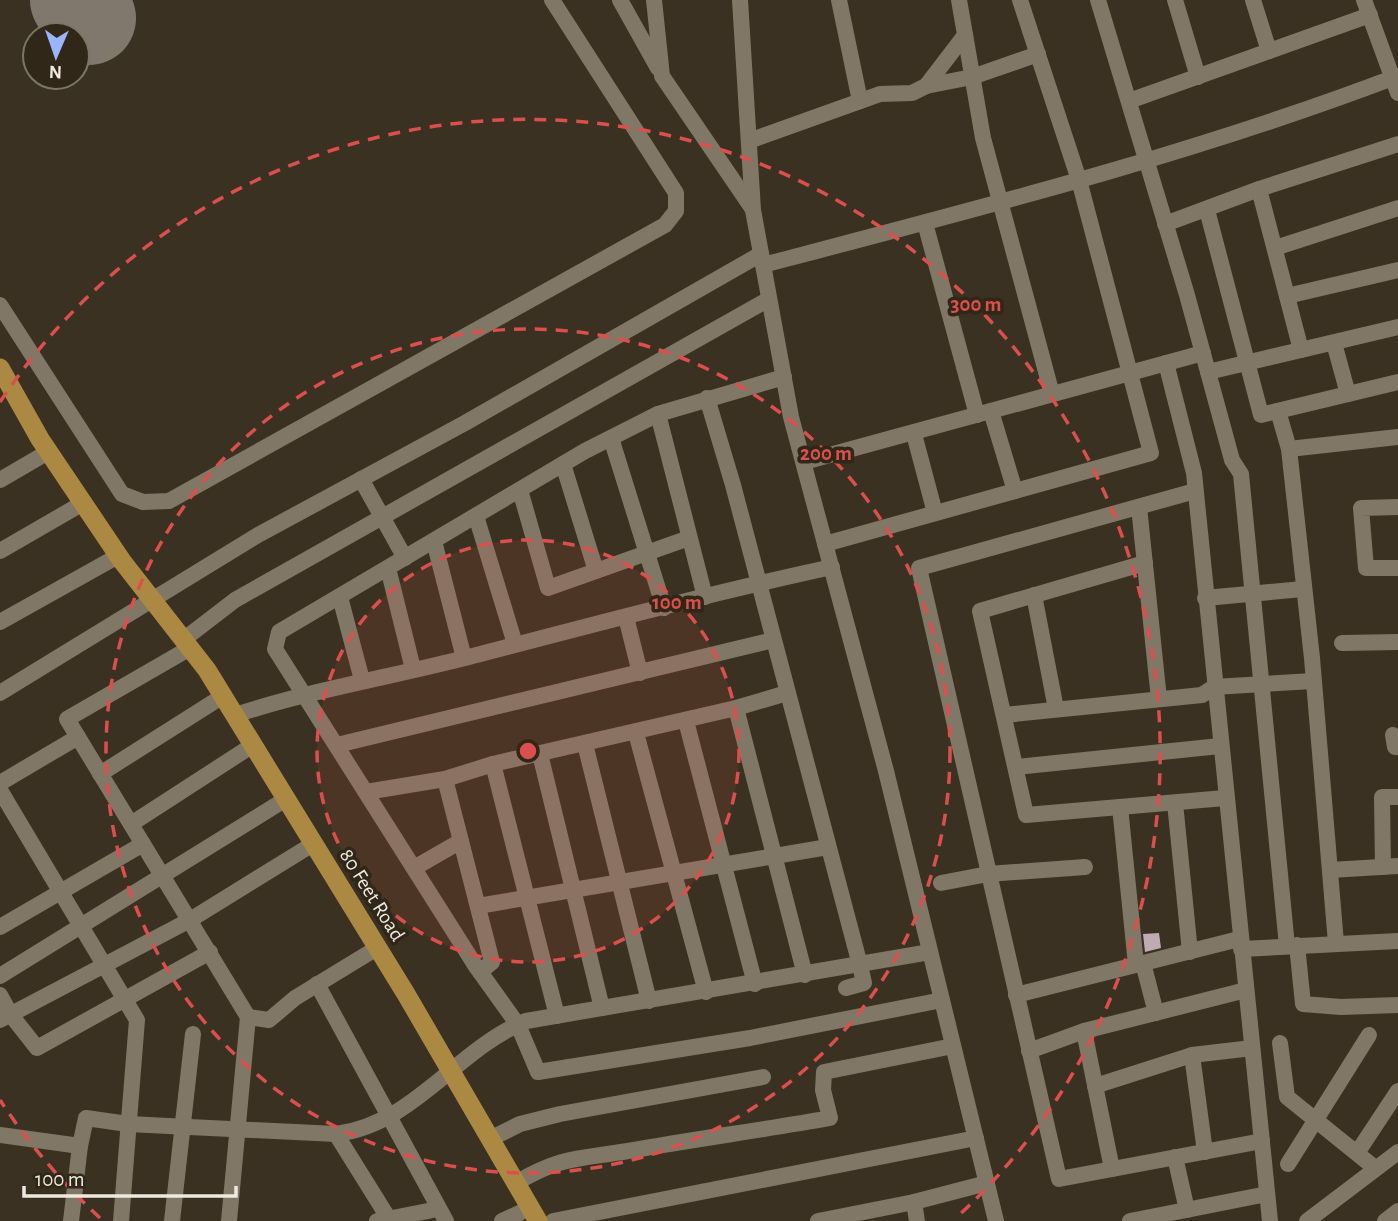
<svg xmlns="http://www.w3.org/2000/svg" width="1398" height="1221" viewBox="0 0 1398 1221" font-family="'Alegreya Sans',sans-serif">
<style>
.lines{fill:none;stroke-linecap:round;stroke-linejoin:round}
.runway{stroke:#80786c;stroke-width:94}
.building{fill:#c0abb4}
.minor{stroke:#817766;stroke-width:16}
.major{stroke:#ac8943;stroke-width:19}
.ring{fill:none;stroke:#db4f4d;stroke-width:3.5;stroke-dasharray:12 9}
.labels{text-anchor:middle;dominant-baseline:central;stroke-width:7;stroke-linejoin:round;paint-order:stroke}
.street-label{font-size:21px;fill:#efeae0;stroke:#302719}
.centre{fill:#db4f4d;stroke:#302719;stroke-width:3.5}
.ring-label{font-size:21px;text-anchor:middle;font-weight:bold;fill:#db4f4d;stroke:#302719;stroke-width:7;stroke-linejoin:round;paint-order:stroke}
</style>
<rect width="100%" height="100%" fill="#3a3122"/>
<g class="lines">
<polyline class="runway" points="77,0 89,18"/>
</g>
<polygon class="building" points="1159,933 1161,948 1145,952 1143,934"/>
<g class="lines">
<g class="minor">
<polyline points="620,0 658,68"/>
<polyline points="654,0 662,76 752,208"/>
<polyline points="740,0 753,210 791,417 886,771 996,1221"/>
<polyline points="839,0 860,101"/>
<polyline points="959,0 983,138 1052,394"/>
<polyline points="1098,0 1187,295 1232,460 1241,474 1287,946"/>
<polyline points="1175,0 1198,77"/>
<polyline points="1253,0 1269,51"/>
<polyline points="1364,0 1398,93"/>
<polyline points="926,86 972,77 1038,54"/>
<polyline points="1129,101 1370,15"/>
<polyline points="749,141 880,94 912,93 926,86 965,35"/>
<polyline points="1207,210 1261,415 1398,382"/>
<polyline points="925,223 977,415"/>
<polyline points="1165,224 1259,189"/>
<polyline points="1275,248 1398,208"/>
<path d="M763,265C976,209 1191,155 1398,76"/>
<polyline points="1287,296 1398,270"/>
<polyline points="0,305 122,494 143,502 169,501 665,225 676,211 676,193 552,0"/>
<polyline points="1334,343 1348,394"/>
<polyline points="1301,350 1259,189 1398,144"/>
<polyline points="1166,363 1194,473 1270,1221"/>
<polyline points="1208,372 1398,327"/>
<polyline points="784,377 658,414 585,451 279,632 275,649 475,965 518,1025 538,1072 750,1038 942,1000"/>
<polyline points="707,398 733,485 860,965 864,983 846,988"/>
<polyline points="991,411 1015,491"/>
<polyline points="1278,411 1289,449 1312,658 1336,943"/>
<polyline points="658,414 705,597"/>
<polyline points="914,434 935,513"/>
<polyline points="611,438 664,608"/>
<polyline points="1289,449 1398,437"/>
<polyline points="804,462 1203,353"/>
<polyline points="361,479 405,558"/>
<polyline points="0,480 48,452"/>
<polyline points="520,490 548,588 596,571 563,464"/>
<polyline points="1195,491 919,568 1059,1179 1262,1141"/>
<polyline points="1139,507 1159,699"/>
<polyline points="1398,507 1361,508 1366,568 1398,568"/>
<polyline points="476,516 515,644"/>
<polyline points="434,541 464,658"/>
<polyline points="825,544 1151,453 1079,180 1020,0"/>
<polyline points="0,551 83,503"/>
<polyline points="1145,563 980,611 1026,815 1225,798"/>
<polyline points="388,568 413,669"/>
<polyline points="596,571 689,538"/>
<polyline points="1034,595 1056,709"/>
<polyline points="340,597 362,680"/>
<polyline points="1205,598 1303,589"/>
<polyline points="626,617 640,673"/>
<polyline points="0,622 118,556"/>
<polyline points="183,640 235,600 769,299"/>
<polyline points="1342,643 1398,642"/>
<polyline points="190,648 67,719 248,1017 229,1221"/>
<polyline points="0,693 258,535 465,423 761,254"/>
<polyline points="736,708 805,975"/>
<path d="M235,715C309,691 385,678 461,659C584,627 707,594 832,567"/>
<polyline points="1004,715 1202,695 1214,687 1313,681"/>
<polyline points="686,721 755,984"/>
<polyline points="636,733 706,992"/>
<polyline points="1393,735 1395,747 1398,747"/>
<polyline points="585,744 649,1001"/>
<polyline points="337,745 773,640"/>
<polyline points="540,754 602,1008"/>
<polyline points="493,764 557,1016"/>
<polyline points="1016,767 1220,746"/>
<polyline points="100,774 223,696"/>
<polyline points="445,779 492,962 480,972"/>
<polyline points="0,783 78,737"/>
<polyline points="0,790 137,1020 121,1221"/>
<polyline points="366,792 445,779 493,764 736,708 787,693"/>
<polyline points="1175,803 1190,952"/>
<polyline points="1120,807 1136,965"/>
<polyline points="131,824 253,745"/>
<polyline points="1383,867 1382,797 1398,797"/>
<polyline points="414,868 461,841"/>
<polyline points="1330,870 1398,866"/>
<polyline points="941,883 988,874 1085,867"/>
<polyline points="478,906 828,847"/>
<polyline points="0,927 143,844"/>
<polyline points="1297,945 1303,1004 1341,1007 1398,1005"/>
<polyline points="1241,949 1398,941"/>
<polyline points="1143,963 1156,1013"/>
<polyline points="0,976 286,799"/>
<polyline points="317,984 446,1221"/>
<polyline points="0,995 11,1015 37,1048 210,952"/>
<polyline points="1016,995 1239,939"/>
<polyline points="248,1017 269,1020 295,998 377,948"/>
<polyline points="0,1020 190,920 313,844"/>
<polyline points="1280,1043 1287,1097 1375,1168"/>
<polyline points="1029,1051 1084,1031"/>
<polyline points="1192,1055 1205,1152"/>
<polyline points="1095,1086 1192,1055 1252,1048"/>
<polyline points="336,1134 389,1219"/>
<path d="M0,1135L80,1146L86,1118L128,1124L336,1134C413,1125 457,1049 526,1021L930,952"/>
<polyline points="490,1139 520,1124 560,1114 763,1077"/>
<polyline points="1357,1153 1398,1091"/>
<polyline points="1175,1157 1187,1210"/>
<polyline points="1288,1164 1369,1035"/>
<polyline points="1112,1169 1084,1031 1246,990"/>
<path d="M516,1183C561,1156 580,1159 628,1151C695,1139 763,1130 830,1118L823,1090L824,1072L953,1046"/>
<polyline points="71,1221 80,1146"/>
<polyline points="172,1221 193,1034"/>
<polyline points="377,1221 438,1209"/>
<polyline points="502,1221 530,1208"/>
<polyline points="553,1221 976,1138"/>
<polyline points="818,1221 914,1202"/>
<polyline points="917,1221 914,1202 987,1183"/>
<polyline points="1130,1221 1267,1194"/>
<polyline points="1307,1221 1398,1152"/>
<polyline points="1385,1221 1398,1211"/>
</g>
<polyline class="major" points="0,368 40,439 122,561 207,670 406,994 538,1221"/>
</g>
<circle cx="528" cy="751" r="211" fill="#db4f4d" fill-opacity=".12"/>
<g class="ring">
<circle cx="528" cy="751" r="211"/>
<circle cx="528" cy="751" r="422"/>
<path d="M100 1218A633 633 0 0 1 0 1100M0 402A633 633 0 1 1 956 1218"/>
</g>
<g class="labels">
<g class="street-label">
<text transform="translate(372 895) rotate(58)">80 Feet Road</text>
</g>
</g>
<circle cx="528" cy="751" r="10" class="centre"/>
<g class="ring-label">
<text x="976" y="311">300 m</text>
<text x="826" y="460">200 m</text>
<text x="677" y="609">100 m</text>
</g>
<g transform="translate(56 56) rotate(182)"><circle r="33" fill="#302719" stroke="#7c7569" stroke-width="2"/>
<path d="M0-5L12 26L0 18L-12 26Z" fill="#98b5fd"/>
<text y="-10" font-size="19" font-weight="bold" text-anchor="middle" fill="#efeae0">N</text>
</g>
<path d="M24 1186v10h212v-10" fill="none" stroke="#efeae0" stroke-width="3.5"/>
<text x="35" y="1186" font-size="21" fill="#efeae0" stroke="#302719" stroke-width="5" paint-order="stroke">100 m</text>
</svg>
